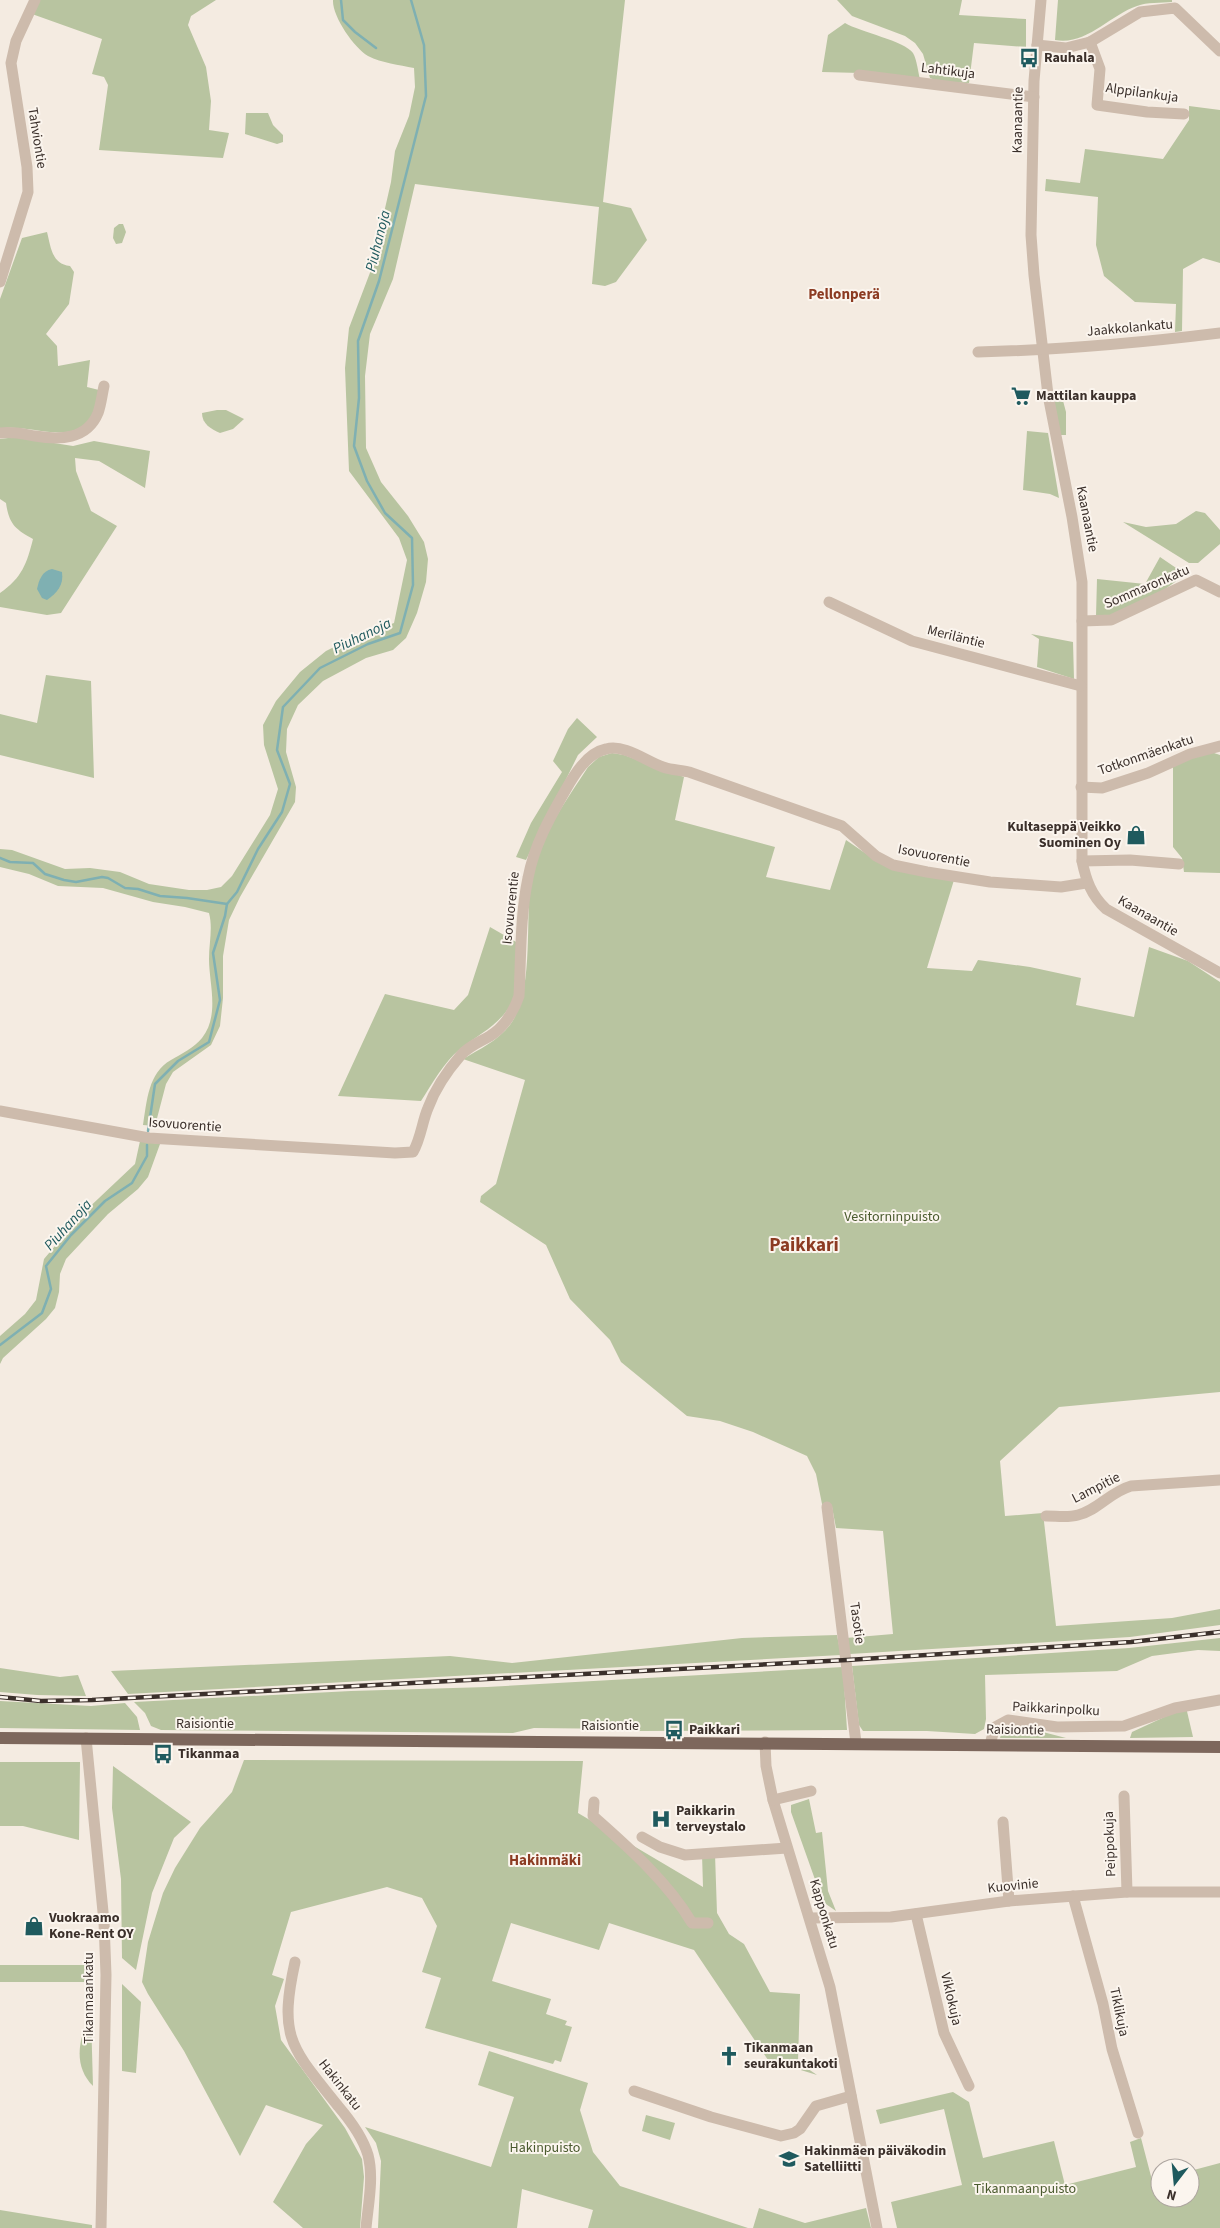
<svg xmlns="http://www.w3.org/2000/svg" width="1220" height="2228" viewBox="0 0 1220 2228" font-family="'Source Sans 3',sans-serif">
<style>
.green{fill:#b8c4a0}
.water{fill:#7fb0b2}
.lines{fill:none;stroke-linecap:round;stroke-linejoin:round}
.stream{stroke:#7fb0b2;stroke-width:2.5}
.minor{stroke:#cdbbac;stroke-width:11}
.major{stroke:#7d675c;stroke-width:12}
.rail-casing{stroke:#3b302b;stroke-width:4.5}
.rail{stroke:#fbf5ee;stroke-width:2.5;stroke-dasharray:8;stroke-linecap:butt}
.labels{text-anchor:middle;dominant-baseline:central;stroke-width:4;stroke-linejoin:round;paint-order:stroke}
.poi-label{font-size:14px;font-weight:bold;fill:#3b302b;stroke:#fbf5ee;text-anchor:start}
.street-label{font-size:14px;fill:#3b302b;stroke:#fbf5ee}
.park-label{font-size:14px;fill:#4a5a2e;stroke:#fbf5ee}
.water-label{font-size:15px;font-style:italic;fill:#1f5a5e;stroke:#fbf5ee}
.neighbourhood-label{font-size:15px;font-weight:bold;fill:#8c3b22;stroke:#fbf5ee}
.district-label{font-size:19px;font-weight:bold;fill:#8c3b22;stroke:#fbf5ee}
</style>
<rect width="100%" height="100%" fill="#f4ebe1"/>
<g class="green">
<polygon points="39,0 216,0 191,16 188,25 206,67 211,101 209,130 229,133 223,158 99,150 108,85 104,77 92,74 102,39 32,14"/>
<path d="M333,0H625L603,202L631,208L647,240L616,282L605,286L592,284L599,207L415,184L393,279L370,334L365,376L366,448L381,482L408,516L424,542L428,559L426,582L417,613L406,638L393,650L366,658L323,681L298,705L287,729L286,752L296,787L295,802L240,897L229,920L223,956V998L220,1026L211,1045L173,1072L166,1084L155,1126L143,1125C147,1101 148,1073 171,1060C181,1054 194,1048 202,1038C220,1015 209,984 209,959C209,943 213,928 209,913L185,907L153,902L103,888L58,886L29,874L0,867V849L12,850L65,869L90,868L120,872L149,884L189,890H207L221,887L232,876L270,815L278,789L264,745L263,725L276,701L300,672L326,651L352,638L394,623L407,560L399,538L349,471L345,368L349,328L371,270L391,182L395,151L409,116L415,87L414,68C399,65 382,63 368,56C354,48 332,16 333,0Z"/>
<polygon points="837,0 962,0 959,15 1026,19 1026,47 974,43 969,83 940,82 930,78 923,54 915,43 905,36 852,16"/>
<path d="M1058,0H1172V2C1161,3 1147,2 1137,6C1110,15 1086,46 1055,40Z"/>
<path d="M845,23C860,32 905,41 913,53C917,60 918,72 920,79L860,73L822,72L828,35Z"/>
<polygon points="1189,106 1220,110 1220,263 1203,258 1183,269 1182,331 1175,332 1176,304 1135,302 1104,276 1096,245 1098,197 1045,191 1046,179 1080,183 1085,149 1163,159 1189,120"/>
<polygon points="246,113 268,113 273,125 283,135 283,142 277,144 245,134"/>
<polygon points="119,224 123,224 126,232 122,243 116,244 113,238 114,228"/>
<path d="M47,232C51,248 52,264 70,266L74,272L69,304L46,334L57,346L58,366L90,360L87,387L99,390C97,398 96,409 92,416C74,448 27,422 0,429V299L22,238Z"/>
<polygon points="1048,395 1062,397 1066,412 1066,435 1055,435"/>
<path d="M217,410H226L244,419L233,429L220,433C211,429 202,424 202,413Z"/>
<polygon points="1027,431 1048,433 1059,498 1050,494 1023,490"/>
<path d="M16,437L73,446L94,441L150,451L145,488L99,461L75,458L76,471L91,511L117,526L61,613L47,615L0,607V593C22,578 27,563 33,539C15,529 9,524 6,503L0,499V439Z"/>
<polygon points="1196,511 1205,513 1220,530 1220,544 1198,563 1189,563 1123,522 1146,527 1176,524"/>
<polygon points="1160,557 1182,572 1179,579 1164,590 1113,616 1096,616 1097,579 1145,584"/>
<polygon points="1031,634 1073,642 1074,679 1037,667 1039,639"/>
<polygon points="46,675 91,681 94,778 0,755 0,714 37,723"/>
<polygon points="577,718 597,737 578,755 526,860 516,857 531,823 562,772 553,761 568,729"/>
<polygon points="1205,750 1220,755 1220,873 1184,872 1182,858 1173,847 1173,767"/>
<path d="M612,753L624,755L684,777L675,820L775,847L766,877L830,890L846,840L865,853L954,880L927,968L972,971L978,960L1030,967L1081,978L1076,1005L1134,1017L1149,947L1188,961L1220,982V1392L1059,1407L1000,1461L1005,1516L1043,1513L1056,1626L1172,1618L1220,1609V1625L1130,1637L850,1654L846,1638L893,1634L883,1531L836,1528L832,1507L823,1509L816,1474L807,1456L753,1432L720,1421L687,1416L621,1362L610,1340L570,1299L546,1245L480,1202L481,1196L496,1184L525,1080L463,1059C480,1049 500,1040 512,1022C534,988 525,920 531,879C538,839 566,801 588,767L599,757Z"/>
<path d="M490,927L518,943C517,955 518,991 513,1000C502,1024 479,1034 460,1049C444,1062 432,1084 421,1101L338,1096L385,994L454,1010L468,995Z"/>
<polygon points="140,1141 160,1144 148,1177 138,1189 108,1214 66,1259 60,1274 59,1292 55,1308 46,1319 3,1358 0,1364 0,1336 25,1314 36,1300 44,1259 81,1215 135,1164"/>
<polygon points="837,1635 841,1655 128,1694 111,1671 450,1656 512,1663 742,1638"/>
<polygon points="1220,1638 1220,1651 1198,1650 1152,1656 1117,1671 985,1675 986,1719 984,1729 975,1734 927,1731 863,1731 859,1725 852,1666 1129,1648"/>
<polygon points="843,1667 847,1730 640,1731 626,1729 534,1728 513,1733 161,1730 151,1726 145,1713 134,1702 351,1691 487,1687"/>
<polygon points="0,1668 60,1677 78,1675 86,1696 37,1695 0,1692"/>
<polygon points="0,1701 91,1706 125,1703 137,1717 140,1730 0,1728"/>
<polygon points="1186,1707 1193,1737 1130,1738 1132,1732"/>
<polygon points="1018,1728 1039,1731 1066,1738 1000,1738 1002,1731"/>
<polygon points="244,1760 583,1761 578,1813 703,1887 702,1854 715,1854 717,1913 729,1934 744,1944 770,1992 800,1994 798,2062 817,2075 768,2060 694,1950 609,1923 599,1950 511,1923 492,1981 551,1999 546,2014 567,2021 565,2025 572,2027 561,2062 555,2060 553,2064 425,2028 441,1978 422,1972 437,1926 422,1898 387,1887 291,1912 272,1975 284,1979 275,2006 281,2040 345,2128 362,2159 364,2177 360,2228 303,2228 273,2202 306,2144 323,2125 266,2105 240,2156 184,2051 148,1994 142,1982 148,1942 163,1893 175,1868 200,1828 232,1792"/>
<polygon points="0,1762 80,1762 79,1840 23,1826 0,1826"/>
<polygon points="113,1766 191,1822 174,1838 152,1893 136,1970 122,1958 121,1879 112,1808"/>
<polygon points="809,1799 816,1833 822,1832 828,1891 836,1911 823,1902 791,1812 791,1805"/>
<rect x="0" y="1965" width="93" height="17"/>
<polygon points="122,1984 141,2002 136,2073 122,2071"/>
<path d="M91,2016L93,2086C73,2066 78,2038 91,2016Z"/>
<polygon points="489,2051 588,2083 580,2110 593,2152 620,2186 748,2228 588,2228 593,2210 522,2189 517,2228 378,2228 381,2161 376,2143 365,2127 491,2167 514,2097 478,2085"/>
<polygon points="953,2092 969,2102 983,2158 1054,2141 1065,2185 1136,2167 1130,2142 1141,2138 1152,2180 1160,2178 1160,2198 1190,2198 1190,2171 1220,2163 1220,2228 897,2228 891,2202 962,2185 944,2109 880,2124 876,2110"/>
<polygon points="646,2115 675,2123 670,2140 642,2131"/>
<polygon points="759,2208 805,2223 866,2208 871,2228 753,2228"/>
<polygon points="0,2210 92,2225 92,2228 0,2228"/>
</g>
<path class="water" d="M52,569L62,572C64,585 57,593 47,600L42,598L37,589C39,580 42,571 52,569Z"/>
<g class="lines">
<g class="stream">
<polyline points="341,0 343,20 355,32 376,48"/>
<polyline points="0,858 10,862 33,863 45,874 64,880 76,882 102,877 108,878 125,888 138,889 160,896 187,898 227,904"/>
<polyline points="148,1131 155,1084 178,1061 209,1042 220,1000 213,953 225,916 227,904 237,892 258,849 282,812 290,784 277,750 283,707 320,668 368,644 400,633 413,585 412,538 385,513 367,481 354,446 359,398 358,341 379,281 426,96 424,45 411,0"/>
<polyline points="0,1345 42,1313 51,1289 46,1266 71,1235 105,1201 132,1183 147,1156 147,1145"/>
</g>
<g class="minor">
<path d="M1041,0L1034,81L1031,235L1034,275L1048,395L1072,517L1082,582V861C1086,880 1091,895 1106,909L1220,973"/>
<polyline points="1090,42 1100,69 1097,105 1147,112 1184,114"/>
<polyline points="1037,45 1066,48 1090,42 1140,12 1175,8 1220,51"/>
<polyline points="859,75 1034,97"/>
<polyline points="0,282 28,192 27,167 11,63 16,41 35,0"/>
<path d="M978,352C1059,350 1139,343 1220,333"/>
<path d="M0,433C12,431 23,434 35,436C59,440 87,440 98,413C101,405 102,395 104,386"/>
<polyline points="829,602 912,641 1081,686"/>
<polyline points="1082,621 1111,620 1196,580 1220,592"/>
<polyline points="1081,787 1102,788 1148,773 1190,754 1220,746"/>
<polyline points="1082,861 1130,860 1179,864"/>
<path d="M0,1111L149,1138L395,1153L413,1152C421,1138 422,1122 428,1108C435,1089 448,1070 461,1055C469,1046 480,1042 490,1036C504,1027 514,1011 519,996C521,957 520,916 528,878C534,846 549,819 565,791C574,775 587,753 606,749C625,744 646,761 663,767C671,770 681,770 689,772L842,826L876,856L893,865L927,872L990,882L1061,887L1086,883"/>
<polyline points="827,1507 856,1743"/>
<path d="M1046,1516C1057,1516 1068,1518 1078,1515C1098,1510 1110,1492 1131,1486L1220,1480"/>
<polyline points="86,1738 104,1922 106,1975 101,2228"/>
<polyline points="765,1742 766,1766 773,1800 830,1987 877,2228"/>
<polyline points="990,1744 995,1727 1008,1720 1057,1727 1124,1726 1175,1708 1220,1700"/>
<polyline points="1124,1796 1127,1892"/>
<polyline points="773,1800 811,1791"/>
<path d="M594,1802L593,1816C628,1847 668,1882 692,1923H708"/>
<polyline points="1003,1822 1009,1901"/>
<polyline points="642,1837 660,1847 685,1855 787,1848"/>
<polyline points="1073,1896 1103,2004 1112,2049 1138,2133"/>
<polyline points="916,1914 944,2033 969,2086"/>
<polyline points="810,1918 891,1917 1009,1901 1127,1892 1220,1892"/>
<path d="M295,1962C278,2039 292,2048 338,2106C350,2120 363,2138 368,2155C374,2178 368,2205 366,2228"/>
<polyline points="634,2091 711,2117 781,2136 794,2133 800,2129 816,2106 851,2096"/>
</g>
<polyline class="major" points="0,1738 1220,1747"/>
<defs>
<polyline id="rail" points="0,1697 41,1701 92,1700 847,1660 1131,1642 1220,1632"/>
</defs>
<use href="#rail" class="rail-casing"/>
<use href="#rail" class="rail"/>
</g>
<defs>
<symbol id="bus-bare" viewBox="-9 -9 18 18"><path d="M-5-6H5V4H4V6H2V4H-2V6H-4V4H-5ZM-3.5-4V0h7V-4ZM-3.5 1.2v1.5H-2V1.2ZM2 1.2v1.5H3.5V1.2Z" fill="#1f5a5e" stroke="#fbf5ee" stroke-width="2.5" paint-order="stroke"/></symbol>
<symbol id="supermarket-bare" viewBox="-9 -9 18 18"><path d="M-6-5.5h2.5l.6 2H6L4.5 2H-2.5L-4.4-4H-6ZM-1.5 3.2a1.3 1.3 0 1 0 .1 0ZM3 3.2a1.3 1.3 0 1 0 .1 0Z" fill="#1f5a5e" stroke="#fbf5ee" stroke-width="2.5" paint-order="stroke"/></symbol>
<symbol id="shop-bare" viewBox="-9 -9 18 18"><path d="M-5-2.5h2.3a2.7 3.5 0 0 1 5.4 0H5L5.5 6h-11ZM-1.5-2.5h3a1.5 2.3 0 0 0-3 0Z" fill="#1f5a5e" stroke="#fbf5ee" stroke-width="2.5" paint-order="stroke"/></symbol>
<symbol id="hospital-bare" viewBox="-9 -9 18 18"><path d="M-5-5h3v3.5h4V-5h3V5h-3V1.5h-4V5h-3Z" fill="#1f5a5e" stroke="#fbf5ee" stroke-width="2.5" paint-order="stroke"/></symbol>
<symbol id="church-bare" viewBox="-9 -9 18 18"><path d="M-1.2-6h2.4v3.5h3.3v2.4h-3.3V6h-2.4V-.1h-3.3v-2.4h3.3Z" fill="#1f5a5e" stroke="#fbf5ee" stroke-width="2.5" paint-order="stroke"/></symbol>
<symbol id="school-bare" viewBox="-9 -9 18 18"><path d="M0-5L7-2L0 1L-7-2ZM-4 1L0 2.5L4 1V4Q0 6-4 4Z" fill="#1f5a5e" stroke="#fbf5ee" stroke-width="2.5" paint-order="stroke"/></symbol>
</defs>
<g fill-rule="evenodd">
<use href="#bus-bare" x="1015" y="44" width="28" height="28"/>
<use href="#supermarket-bare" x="1007" y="382" width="28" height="28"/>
<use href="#shop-bare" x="1122" y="821" width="28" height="28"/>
<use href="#bus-bare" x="660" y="1716" width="28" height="28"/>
<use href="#bus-bare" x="149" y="1740" width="28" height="28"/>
<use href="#hospital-bare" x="647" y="1805" width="28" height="28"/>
<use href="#shop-bare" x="20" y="1912" width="28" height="28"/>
<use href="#church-bare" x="715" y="2042" width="28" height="28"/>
<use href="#school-bare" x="775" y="2145" width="28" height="28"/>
</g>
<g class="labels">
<g class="poi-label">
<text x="1044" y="58">Rauhala</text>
<text x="1036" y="396">Mattilan kauppa</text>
<text x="1121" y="827" text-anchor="end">Kultaseppä Veikko<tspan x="1121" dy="16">Suominen Oy</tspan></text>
<text x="689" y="1730">Paikkari</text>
<text x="178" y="1754">Tikanmaa</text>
<text x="676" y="1811">Paikkarin<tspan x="676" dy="16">terveystalo</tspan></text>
<text x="49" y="1918">Vuokraamo<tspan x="49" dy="16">Kone-Rent OY</tspan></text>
<text x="744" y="2048">Tikanmaan<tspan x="744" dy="16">seurakuntakoti</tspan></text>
<text x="804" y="2151">Hakinmäen päiväkodin<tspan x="804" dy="16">Satelliitti</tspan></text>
</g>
<g class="street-label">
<text transform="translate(948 71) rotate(7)">Lahtikuja</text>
<text transform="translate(1142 93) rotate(8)">Alppilankuja</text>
<text transform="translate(1018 120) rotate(-89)">Kaanaantie</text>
<text transform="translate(37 138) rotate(81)">Tahviontie</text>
<text transform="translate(1130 328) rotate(-5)">Jaakkolankatu</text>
<text transform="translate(1087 519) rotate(79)">Kaanaantie</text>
<text transform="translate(1147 587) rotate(-23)">Sommaronkatu</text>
<text transform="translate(956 637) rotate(14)">Meriläntie</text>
<text transform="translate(1146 755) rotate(-19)">Totkonmäenkatu</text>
<text transform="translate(934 856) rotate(11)">Isovuorentie</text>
<text transform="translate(511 908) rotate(-84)">Isovuorentie</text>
<text transform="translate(1148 916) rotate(30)">Kaanaantie</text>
<text transform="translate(185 1125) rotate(4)">Isovuorentie</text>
<text transform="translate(1096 1488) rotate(-27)">Lampitie</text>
<text transform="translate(857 1623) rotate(82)">Tasotie</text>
<text transform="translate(1056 1709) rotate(3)">Paikkarinpolku</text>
<text x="205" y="1724">Raisiontie</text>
<text x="610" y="1726">Raisiontie</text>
<text transform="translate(1015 1730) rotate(1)">Raisiontie</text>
<text transform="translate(1110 1844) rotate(-92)">Peippokuja</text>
<text transform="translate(1013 1886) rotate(-6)">Kuovinie</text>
<text transform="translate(824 1914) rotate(73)">Kapponkatu</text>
<text transform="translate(89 1998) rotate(-90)">Tikanmaankatu</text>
<text transform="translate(951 1999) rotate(77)">Viklokuja</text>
<text transform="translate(1119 2012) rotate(78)">Tiklikuja</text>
<text transform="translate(340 2085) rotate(52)">Hakinkatu</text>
</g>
<g class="park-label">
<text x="892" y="1217">Vesitorninpuisto</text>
<text x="545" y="2148">Hakinpuisto</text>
<text x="1025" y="2189">Tikanmaanpuisto</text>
</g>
<g class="water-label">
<text transform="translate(378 241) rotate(-76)">Piuhanoja</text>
<text transform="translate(362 636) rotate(-26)">Piuhanoja</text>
<text transform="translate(68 1225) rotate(-48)">Piuhanoja</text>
</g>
<g class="neighbourhood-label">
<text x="844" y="294">Pellonperä</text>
<text x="545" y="1860">Hakinmäki</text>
</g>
<g class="district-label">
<text x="804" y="1245">Paikkari</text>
</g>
</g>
<g transform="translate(1175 2183) rotate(196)"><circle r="24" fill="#fbf5ee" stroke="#aea6a0"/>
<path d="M0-4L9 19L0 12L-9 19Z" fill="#1f5a5e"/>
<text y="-8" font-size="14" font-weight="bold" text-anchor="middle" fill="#3b302b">N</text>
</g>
</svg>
